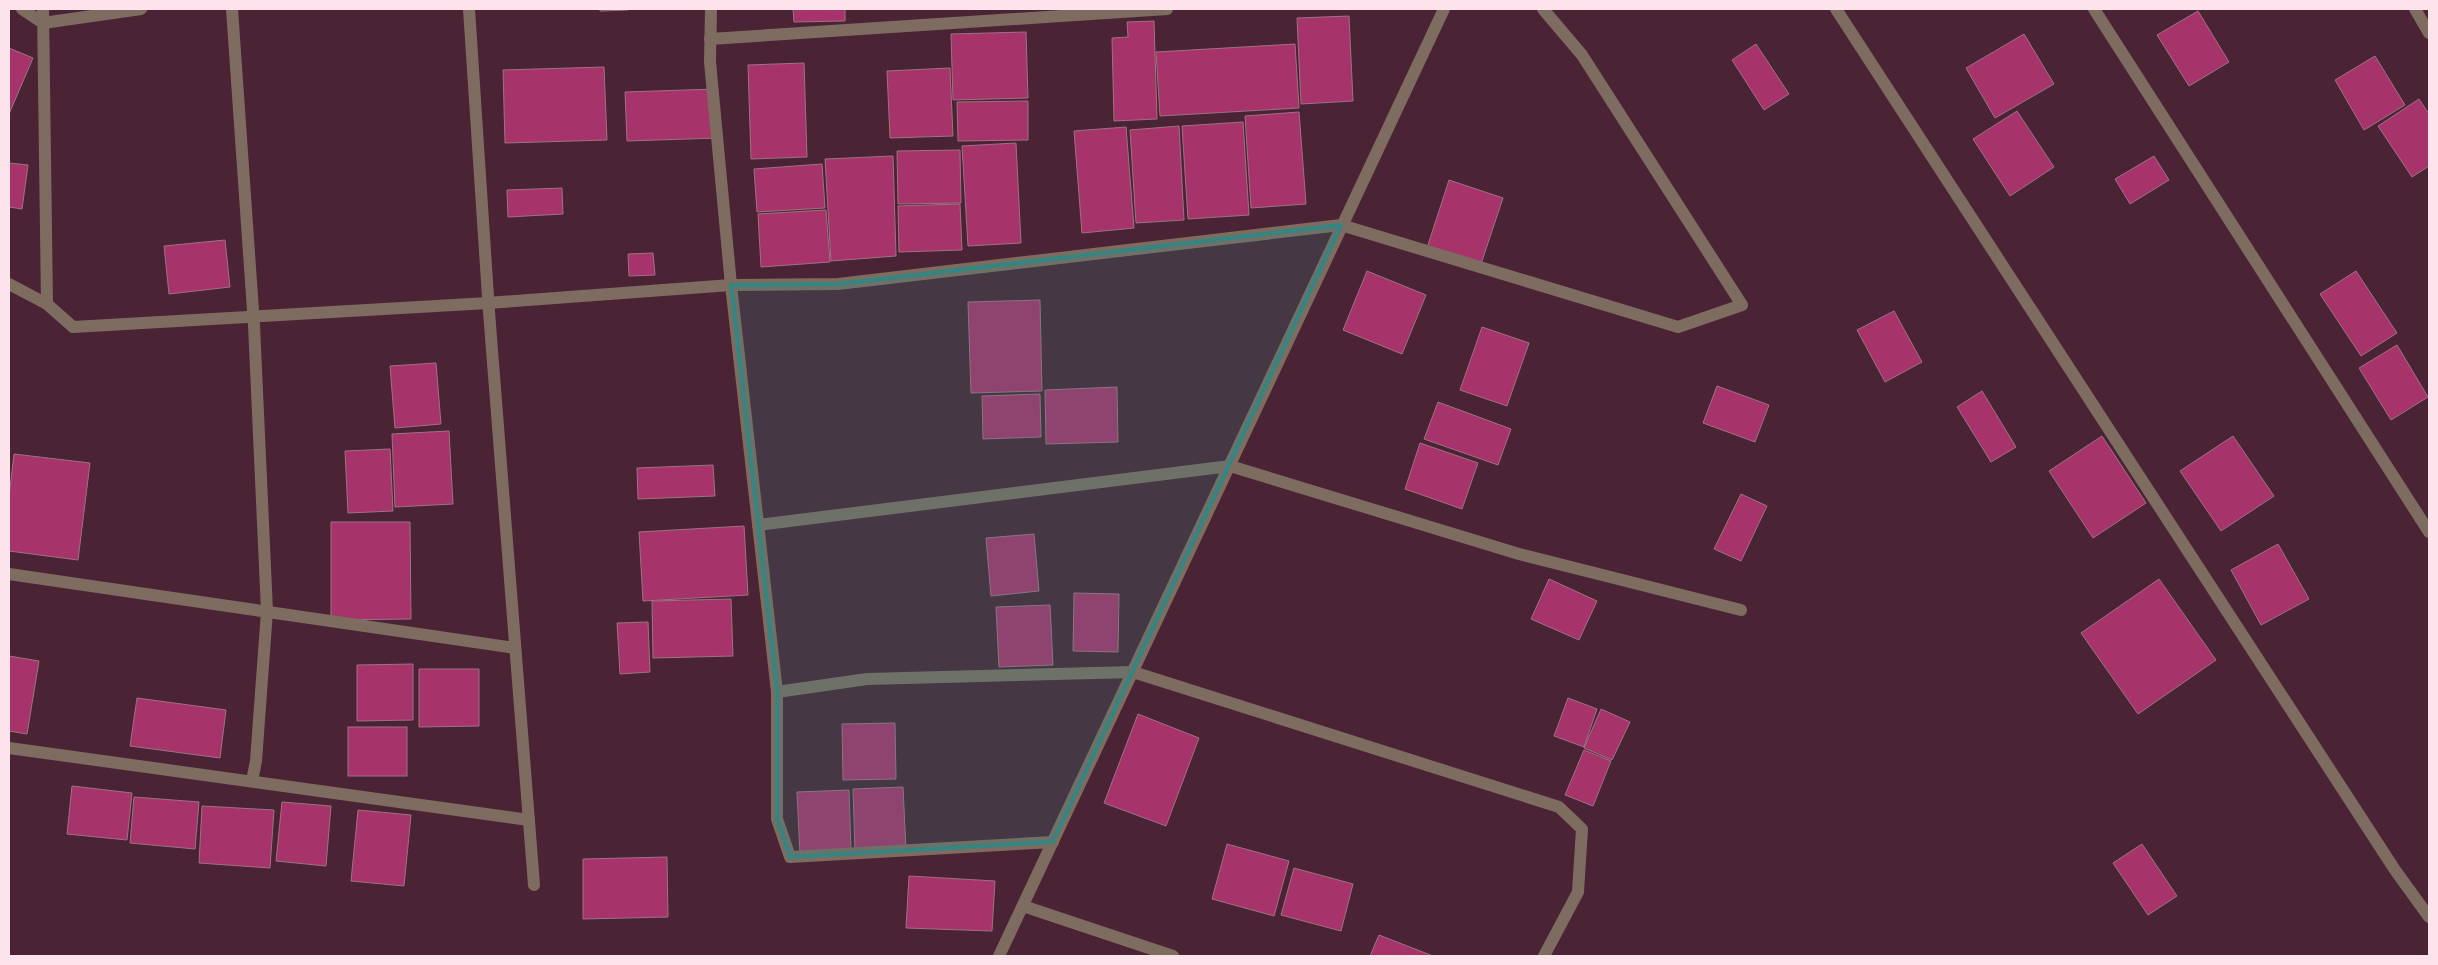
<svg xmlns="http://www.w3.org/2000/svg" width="2438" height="965" viewBox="0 0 2438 965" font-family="Arial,sans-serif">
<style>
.building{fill:#a6346b;stroke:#9f7183}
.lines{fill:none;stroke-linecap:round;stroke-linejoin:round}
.lane{stroke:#7e6c61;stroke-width:12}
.street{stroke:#7e6c61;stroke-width:12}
.marked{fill:#338681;fill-opacity:0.2;stroke:#338681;stroke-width:4;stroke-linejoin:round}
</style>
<rect width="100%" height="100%" fill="#4a2434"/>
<g class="building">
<polygon points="600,9 628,9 628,10 600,11"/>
<polygon points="793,9 845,9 845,21 794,22"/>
<polygon points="2198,11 2229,62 2189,86 2157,35"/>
<polygon points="1349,16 1353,101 1301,104 1297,18"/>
<polygon points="1154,21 1157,119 1114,121 1112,38 1128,37 1127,22"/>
<polygon points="1026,32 1028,98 953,100 951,34"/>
<polygon points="2024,34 2054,84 1995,118 1966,68"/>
<polygon points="1295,44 1299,108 1160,116 1156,52"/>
<polygon points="1756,44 1789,94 1764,110 1732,60"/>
<polygon points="9,48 33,58 9,114"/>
<polygon points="2375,56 2405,105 2364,130 2335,80"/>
<polygon points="804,63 807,157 751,159 748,65"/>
<polygon points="604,67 607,140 505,143 503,70"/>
<polygon points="950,68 953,136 890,138 887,71"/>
<polygon points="715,89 718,138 627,141 625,92"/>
<polygon points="2419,99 2429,114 2429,166 2412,177 2378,126"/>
<polygon points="1028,101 1028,140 958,141 957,102"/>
<polygon points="2017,111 2054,167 2010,196 1973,139"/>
<polygon points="1299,112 1306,204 1251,208 1245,116"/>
<polygon points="1243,122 1249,215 1188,219 1182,126"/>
<polygon points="1179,126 1184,220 1136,223 1130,130"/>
<polygon points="1126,127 1134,228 1082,233 1074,131"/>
<polygon points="1016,143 1021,243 968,246 962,146"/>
<polygon points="960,150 961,203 898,204 897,151"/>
<polygon points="893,156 896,256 831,261 825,159"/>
<polygon points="2154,156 2169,180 2130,204 2115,179"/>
<polygon points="9,163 28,165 22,209 9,207"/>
<polygon points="822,164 825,208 757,212 754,169"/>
<polygon points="1449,180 1503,198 1480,267 1426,251"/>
<polygon points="562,188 563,214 508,217 507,190"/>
<polygon points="960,204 962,250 899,252 898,206"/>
<polygon points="826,210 830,262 761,267 758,214"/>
<polygon points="225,240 230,287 169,294 164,246"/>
<polygon points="653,253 655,275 629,276 628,254"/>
<polygon points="1367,271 1426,295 1402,354 1343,330"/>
<polygon points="2356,271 2397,333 2361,356 2320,294"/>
<polygon points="1040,300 1042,391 971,393 968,302"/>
<polygon points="1894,311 1922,362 1885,382 1857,330"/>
<polygon points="1482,327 1529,343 1507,406 1460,390"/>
<polygon points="2397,345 2428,397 2391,420 2359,368"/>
<polygon points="436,363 441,424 395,428 390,366"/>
<polygon points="1717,386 1769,405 1755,442 1703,423"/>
<polygon points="1117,387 1118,442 1046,444 1045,390"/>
<polygon points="1982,391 2016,447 1991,462 1957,407"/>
<polygon points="1040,394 1041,437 983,439 982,396"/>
<polygon points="1438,402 1511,429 1498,465 1424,439"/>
<polygon points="449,431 453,504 395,507 392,434"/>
<polygon points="2102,436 2146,503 2093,538 2049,471"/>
<polygon points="2233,436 2274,496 2221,531 2180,471"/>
<polygon points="1420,443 1478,463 1462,509 1405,489"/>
<polygon points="390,449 393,511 348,513 345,451"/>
<polygon points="14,454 90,463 78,560 9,551 9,497"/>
<polygon points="713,465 715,496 638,499 637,468"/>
<polygon points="1741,494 1767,506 1741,561 1714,549"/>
<polygon points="331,522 410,522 411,619 331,620"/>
<polygon points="744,526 748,595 643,601 639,532"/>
<polygon points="1034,534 1039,591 991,596 986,538"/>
<polygon points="2278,544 2309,599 2261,625 2231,570"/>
<polygon points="1549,579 1597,601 1579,640 1531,619"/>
<polygon points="2159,579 2216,660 2138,714 2081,633"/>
<polygon points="1074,593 1119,594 1118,652 1073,651"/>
<polygon points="731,599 733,656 653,658 652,601"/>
<polygon points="1050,605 1053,665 999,667 996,607"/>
<polygon points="648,622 650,672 620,674 617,623"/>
<polygon points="9,656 39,661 27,734 9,731"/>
<polygon points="413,664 413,720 357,721 357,665"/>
<polygon points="419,669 479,669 479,726 419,727"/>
<polygon points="137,698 226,710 220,758 130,746"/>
<polygon points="1568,698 1597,709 1584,747 1554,736"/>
<polygon points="1601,709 1630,722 1612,760 1584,748"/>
<polygon points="1138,714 1199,738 1166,826 1104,803"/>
<polygon points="895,723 896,779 843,780 842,724"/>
<rect x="348" y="727" width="59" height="49"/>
<polygon points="1584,750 1611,761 1593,806 1565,795"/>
<polygon points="72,786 132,793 127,840 67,834"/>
<polygon points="903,787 906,850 855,852 853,789"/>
<polygon points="849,790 851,852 800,854 797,792"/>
<polygon points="134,797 199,802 195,849 130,843"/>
<polygon points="282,802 331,806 326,866 276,861"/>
<polygon points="202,806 274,810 270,868 199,863"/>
<polygon points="358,810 411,815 404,886 351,881"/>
<polygon points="1227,844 1289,861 1274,916 1212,899"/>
<polygon points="2142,844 2177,896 2148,915 2113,863"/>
<polygon points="667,857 668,917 583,919 583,859"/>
<polygon points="1294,868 1353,884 1341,931 1281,915"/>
<polygon points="909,876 995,881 992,931 906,928"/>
<polygon points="1379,935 1433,956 1370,956"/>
</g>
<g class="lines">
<g class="lane">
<polyline points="9,574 515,648"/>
<polyline points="9,748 529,820"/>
</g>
<g class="street">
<polyline points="22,9 43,23 141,9"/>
<polyline points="43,9 47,304"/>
<polyline points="232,9 254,325 267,611 256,761 252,781"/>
<polyline points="469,9 489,312 534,885"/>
<polyline points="711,9 710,62 731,285 777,692 777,819 790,857 1053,842"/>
<polyline points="1836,9 2395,870 2429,917"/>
<polyline points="2094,9 2429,532"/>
<polyline points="2415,9 2429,33"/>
<polyline points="710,39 1167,9"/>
<polyline points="9,284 47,304 73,327 488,303 731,285 838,284 1341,225 1678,327 1742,305 1582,55 1543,9"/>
<polyline points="758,525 1230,466 1519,554 1741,610"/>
<polyline points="777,692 867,679 1133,672 1559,807 1582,829 1578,892 1544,956"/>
<polyline points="1023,906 1173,956"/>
<polyline points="999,956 1444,9"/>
</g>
</g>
<path class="marked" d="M1341,225L1053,842L790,857L777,819V692L731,285L838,284Z"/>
<rect width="2438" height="965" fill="none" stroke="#fde3ec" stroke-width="20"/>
</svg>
